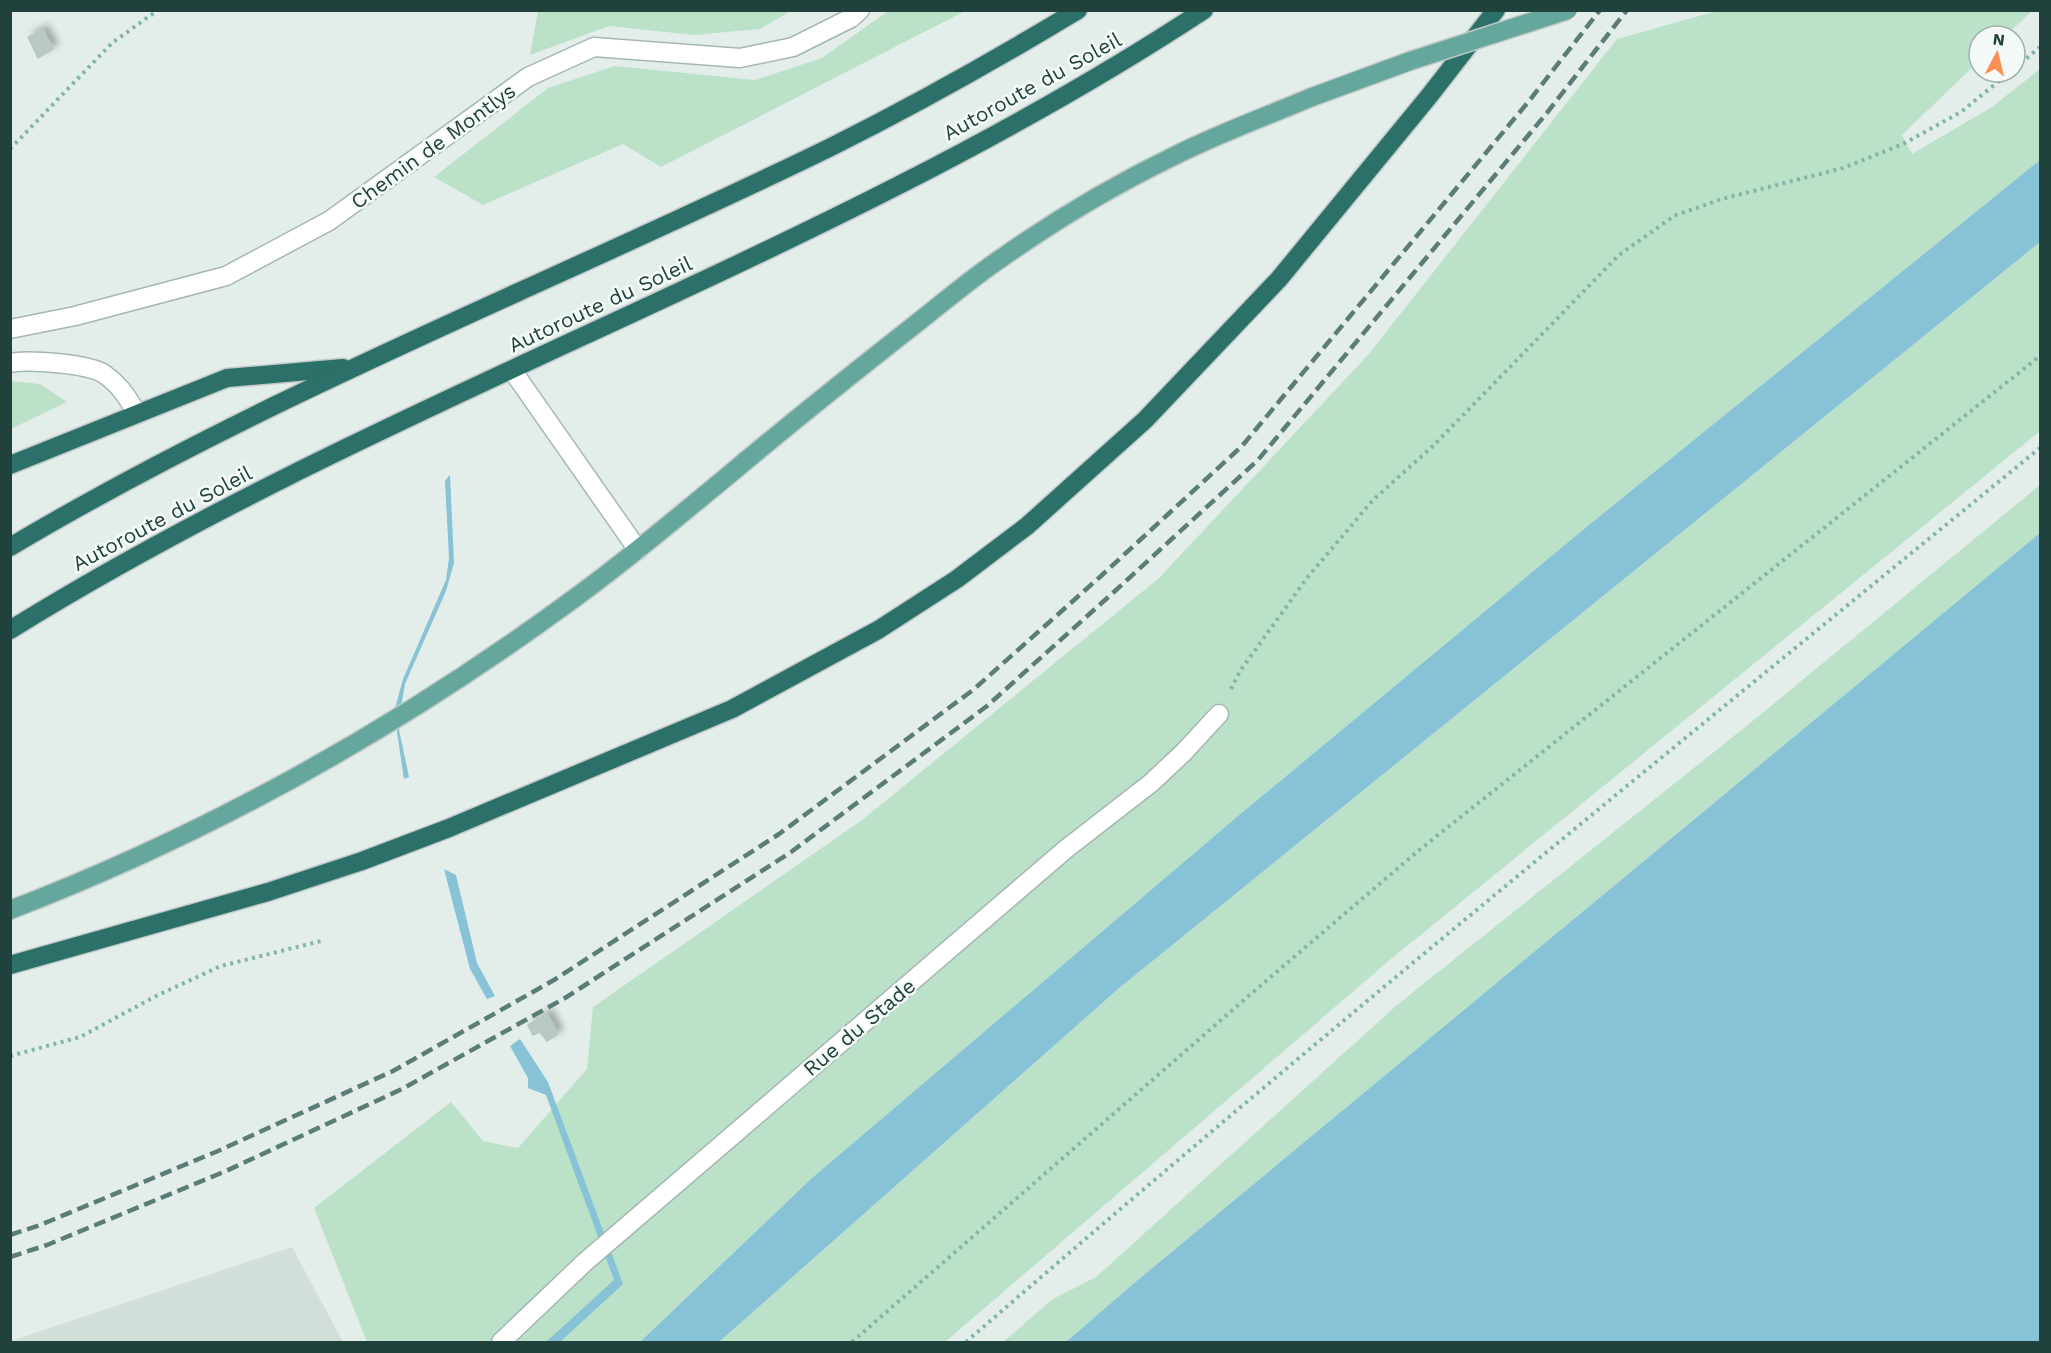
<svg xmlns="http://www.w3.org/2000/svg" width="2051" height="1353" viewBox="0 0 2051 1353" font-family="'Work Sans',sans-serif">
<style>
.built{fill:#d1deda}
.green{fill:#bbe1c9}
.water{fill:#88c2d6}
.building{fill:#b8c9c4;stroke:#b5c8c3;stroke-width:1.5;filter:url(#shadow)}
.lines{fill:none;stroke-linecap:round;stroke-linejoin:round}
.lane-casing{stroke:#a5b7b3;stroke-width:21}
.street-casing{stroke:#a5b7b3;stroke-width:21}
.primary-casing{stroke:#c1cac8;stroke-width:21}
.highway-casing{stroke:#c1cac8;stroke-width:21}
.path{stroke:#82b4aa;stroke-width:4;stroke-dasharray:3 4.5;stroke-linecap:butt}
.lane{stroke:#fff;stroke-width:18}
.street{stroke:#fff;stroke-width:18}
.primary{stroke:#65a79d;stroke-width:18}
.highway{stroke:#2b7069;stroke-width:18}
.rail{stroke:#5c7c77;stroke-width:4.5;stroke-dasharray:12 6;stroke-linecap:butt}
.primary-bridge-casing{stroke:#c1cac8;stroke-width:21;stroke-linecap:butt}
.primary-bridge{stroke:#65a79d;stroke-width:18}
.labels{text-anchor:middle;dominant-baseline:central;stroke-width:5;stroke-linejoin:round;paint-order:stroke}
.street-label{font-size:21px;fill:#21413c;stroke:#f4faf8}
</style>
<defs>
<filter id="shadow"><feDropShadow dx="5.5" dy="-5.5" stdDeviation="3" flood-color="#0004"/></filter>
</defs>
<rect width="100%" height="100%" fill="#e3eeeb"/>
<polygon class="built" points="292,1247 343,1342 11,1342 11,1341"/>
<g class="green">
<polygon points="538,11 538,10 791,11 760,29 694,35 609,26 530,55"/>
<polygon points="888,11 965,11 661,167 623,144 483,205 434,177 548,88 615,66 755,80 822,58"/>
<polygon points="1717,11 2032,11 2005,36 1979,36 1979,61 1902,135 1912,154 1992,107 2040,69 2040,160 1595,520 1238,816 812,1178 640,1342 367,1342 314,1208 451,1102 483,1141 518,1148 587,1069 593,1007 862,820 1158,579 1368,355 1617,39"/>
<polygon points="2040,242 2040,431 1391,959 945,1342 719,1342 1118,989"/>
<polygon points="11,381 40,384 67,402 11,429"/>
<polygon points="2040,485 2040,533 1133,1284 1066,1342 1003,1342 1053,1299 1096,1277 1397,1005 1744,728"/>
</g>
<g class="water">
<polygon points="2040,160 2040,242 1118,989 719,1342 640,1342 812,1178 1238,816 1595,520"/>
<polygon points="450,475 454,563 446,591 405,684 398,725 409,777 404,779 394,712 403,679 446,580 449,558 445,481"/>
<polygon points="2040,533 2040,1342 1066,1342 1133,1284"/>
<polygon points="444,869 456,875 477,963 495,996 487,999 470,969"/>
<polygon points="520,1039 548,1082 623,1284 560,1342 546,1342 614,1280 546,1095 528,1088 528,1078 510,1046"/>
</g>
<g class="building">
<polygon points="43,30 53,49 38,58 28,37"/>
<polygon points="547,1014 558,1034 547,1041 540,1032 533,1035 528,1025"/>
</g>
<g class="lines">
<defs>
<g id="lane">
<path d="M10,363C28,359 90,364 104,374C120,385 128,398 137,414"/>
<polyline points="512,370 638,550"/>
</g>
<g id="street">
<polyline points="10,329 75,316 226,276 329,221 528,77 594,47 740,58 793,47 851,18 860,10"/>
<polyline points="501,1342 585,1262 1066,849 1151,783 1184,752 1219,714"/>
</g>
<path id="primary" d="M10,910C211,833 399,727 572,600C625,562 674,520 724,479C787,426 852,374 917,323C945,301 973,277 1003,257C1057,219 1116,184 1176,155C1220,133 1267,116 1312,97"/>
<g id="highway">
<polyline points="10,465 227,378 343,368"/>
<path d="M10,547C272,391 557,281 831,147C915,105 997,59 1078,10"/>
<path d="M10,630C392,393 828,258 1204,10"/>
<polyline points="10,965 268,892 362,861 449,828 732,709 878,630 957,579 1027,526 1145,420 1279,279 1430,95 1496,10"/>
</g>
</defs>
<use href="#lane" class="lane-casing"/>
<use href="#street" class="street-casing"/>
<use href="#primary" class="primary-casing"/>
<use href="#highway" class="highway-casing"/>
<g class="path">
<polyline points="2015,68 2040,47"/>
<polyline points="10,149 112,43 158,10"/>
<polyline points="1231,689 1240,671 1307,578 1373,500 1433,446 1619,255 1674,216 1722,199 1843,168 1903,144 1961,112 2010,72"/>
<polyline points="10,1056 80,1037 158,995 221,966 321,941"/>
<polyline points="852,1342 1252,993 1418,851 2040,356"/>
<path d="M966,1342C1317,1037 1679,743 2040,448"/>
</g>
<use href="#lane" class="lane"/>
<use href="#street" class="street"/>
<use href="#primary" class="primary"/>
<use href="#highway" class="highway"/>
<g class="rail">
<polyline points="10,1235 40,1225 218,1151 393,1071 554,980 779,834 973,690 1101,576 1242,446 1529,101 1600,10"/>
<polyline points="10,1257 47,1245 226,1171 402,1089 565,998 791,852 987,706 1115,591 1258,460 1546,114 1627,10"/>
</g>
<defs>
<polyline id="primary-bridge" points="1312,97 1410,61 1568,10"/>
</defs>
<use href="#primary-bridge" class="primary-bridge-casing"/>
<use href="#primary-bridge" class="primary-bridge"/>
</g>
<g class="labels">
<g class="street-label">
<text transform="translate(1032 86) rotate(-29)">Autoroute du Soleil</text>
<text transform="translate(433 146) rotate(-36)">Chemin de Montlys</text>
<text transform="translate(600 304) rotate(-25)">Autoroute du Soleil</text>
<text transform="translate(162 518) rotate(-28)">Autoroute du Soleil</text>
<text transform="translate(859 1027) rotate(-40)">Rue du Stade</text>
</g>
</g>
<rect width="2051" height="1353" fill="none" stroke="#21413c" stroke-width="24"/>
<g transform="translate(1997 54) rotate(7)"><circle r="28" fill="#f4faf8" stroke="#a0b0ad" stroke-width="1.5"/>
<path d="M0-4.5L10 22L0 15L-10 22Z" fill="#fb9055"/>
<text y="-9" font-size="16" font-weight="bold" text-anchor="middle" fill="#21413c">N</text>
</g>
</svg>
